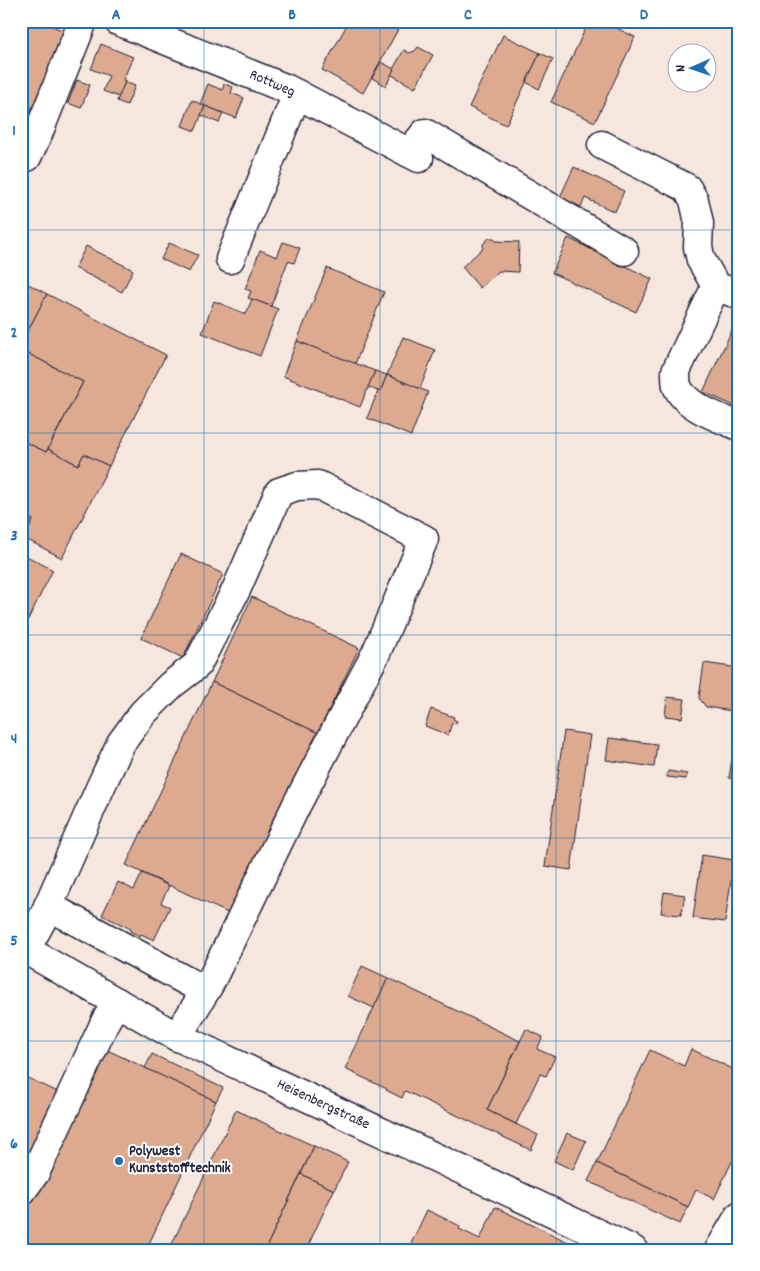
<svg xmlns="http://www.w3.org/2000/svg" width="760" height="1271" viewBox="0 0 760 1271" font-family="Dekko,sans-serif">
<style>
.built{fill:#f5e6de;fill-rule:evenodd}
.building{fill:#ddaa90;stroke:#22223b}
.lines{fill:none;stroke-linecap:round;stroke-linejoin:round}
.minor-casing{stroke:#22223b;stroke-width:31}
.minor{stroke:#fff;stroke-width:28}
.grid{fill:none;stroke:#1f6fb2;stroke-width:1;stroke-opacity:0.55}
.poi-dot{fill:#1f6fb2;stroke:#fff;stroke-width:2}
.labels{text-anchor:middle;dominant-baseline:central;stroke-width:4;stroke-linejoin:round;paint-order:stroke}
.street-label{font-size:15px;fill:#22223b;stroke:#fff}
.poi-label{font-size:15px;font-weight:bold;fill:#22223b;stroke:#fff;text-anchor:start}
.neatline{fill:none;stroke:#1f6fb2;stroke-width:2}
.grid-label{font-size:16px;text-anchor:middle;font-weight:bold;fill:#1f6fb2}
</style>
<rect width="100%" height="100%" fill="#fff"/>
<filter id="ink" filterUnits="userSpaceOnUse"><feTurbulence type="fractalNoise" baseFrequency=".02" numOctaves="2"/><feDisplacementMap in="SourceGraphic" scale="10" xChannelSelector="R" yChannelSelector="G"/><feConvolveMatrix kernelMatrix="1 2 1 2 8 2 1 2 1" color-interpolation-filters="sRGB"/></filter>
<g filter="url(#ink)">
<path class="built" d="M21,21H739V1250H21ZM678,52H708V82H678Z"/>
<g class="building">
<polygon points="24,21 40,21 72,34 32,135 21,130 21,29"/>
<polygon points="349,21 397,21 401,24 363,93 322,70"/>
<polygon points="589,21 602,21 635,37 595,122 551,102"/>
<polygon points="503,35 540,53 506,125 469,107"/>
<polygon points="101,44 133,57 123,80 125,81 125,82 119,97 103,91 109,76 91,69"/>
<polygon points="418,47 433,55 415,88 390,74 404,50 409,53 415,51"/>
<polygon points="540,53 553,59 539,89 526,82"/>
<polygon points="381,62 394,69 386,86 372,78"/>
<polygon points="77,80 90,85 81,108 68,103"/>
<polygon points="125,82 135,86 127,105 117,101"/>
<polygon points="208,84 222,90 224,84 233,87 231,93 244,98 236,118 200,104"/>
<polygon points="192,100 205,106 195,131 182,126"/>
<polygon points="205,106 223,113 219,123 201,115"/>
<polygon points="574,167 624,191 615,212 585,198 581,207 560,197"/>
<polygon points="489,238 494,238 496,241 519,242 518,272 499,271 480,288 462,267 483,248 483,244"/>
<polygon points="568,238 652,279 636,312 552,273"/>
<polygon points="283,242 300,248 294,263 288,261 271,306 248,298 251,291 245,289 260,250 277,257"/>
<polygon points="169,243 198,255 189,272 161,259"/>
<polygon points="86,246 133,270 122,292 75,268"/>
<polygon points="327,268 384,292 355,364 297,341"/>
<polygon points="21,280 47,294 21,344"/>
<polygon points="47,294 166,355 109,466 84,454 78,465 48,449 83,382 21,350 21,344"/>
<polygon points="252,299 278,309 260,356 202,333 214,301 246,314"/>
<polygon points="739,315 739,408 703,392"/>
<polygon points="403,337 435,350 420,389 387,375"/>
<polygon points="297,341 375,371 360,407 283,376"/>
<polygon points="21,350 83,382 46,452 21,440"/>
<polygon points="375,371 387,375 380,392 368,387"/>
<polygon points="387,375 428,392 411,436 367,418 378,391 380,392"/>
<polygon points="21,440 46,452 48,449 78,465 84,454 109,466 62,558 24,538 33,520 21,514"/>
<polygon points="21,514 33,520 21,544"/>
<polygon points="21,553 53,570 21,633"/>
<polygon points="181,554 223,574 183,658 141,638"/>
<polygon points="735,586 739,586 739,612 732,611"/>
<polygon points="252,597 359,648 318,733 212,682"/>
<polygon points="704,663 739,668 739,712 706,707 699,698"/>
<polygon points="212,682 318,733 232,915 126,865"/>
<polygon points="667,697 685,699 682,718 665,716"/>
<polygon points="431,709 454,717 453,719 457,721 456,724 452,723 448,735 425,726"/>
<polygon points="739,714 739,779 729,778"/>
<polygon points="564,731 590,735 571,870 545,866"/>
<polygon points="609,738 657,744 654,767 606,760"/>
<polygon points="668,771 687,774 686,779 667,777"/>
<polygon points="702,855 734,860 725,922 693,918"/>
<polygon points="142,873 169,886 161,903 170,907 154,940 141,934 140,936 130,931 131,929 102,915 118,882 134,890"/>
<polygon points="664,892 685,895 681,915 661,913"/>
<polygon points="362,966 388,978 374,1008 348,996"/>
<polygon points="388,978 520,1041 487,1110 538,1135 531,1150 405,1091 402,1098 386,1090 387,1089 345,1069"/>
<polygon points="526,1029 543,1037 537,1049 555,1057 546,1076 540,1074 516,1124 487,1110"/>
<polygon points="103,1048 216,1101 146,1250 21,1250 21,1221"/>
<polygon points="691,1049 739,1072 739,1147 714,1199 696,1190 688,1207 597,1163 650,1050 684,1066"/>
<polygon points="152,1054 223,1088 216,1101 145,1068"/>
<polygon points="26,1077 62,1094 21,1176 21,1088"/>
<polygon points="236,1110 314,1146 265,1250 169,1250"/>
<polygon points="567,1133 586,1141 573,1170 554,1161"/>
<polygon points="314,1146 348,1162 334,1190 301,1174"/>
<polygon points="597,1163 688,1207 680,1224 588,1181"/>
<polygon points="301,1174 334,1190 306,1250 265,1250"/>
<polygon points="495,1207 570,1243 567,1250 408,1250 427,1210 460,1226 459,1229 480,1239"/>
</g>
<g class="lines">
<defs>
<g id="minor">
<polyline points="118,21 287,89 419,158"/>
<path d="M602,145L687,188L694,200L699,223L698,247L701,260L716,286L676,371C676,376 676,382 677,386C685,407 720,418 739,426"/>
<polyline points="409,153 425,133 624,251"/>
<polyline points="21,154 27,157 38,134 83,21"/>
<polyline points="230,259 297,94"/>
<polyline points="716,286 739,295"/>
<polyline points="48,906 205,991"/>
<polyline points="21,947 172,1034 633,1250"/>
<polyline points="26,949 41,922 101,786 121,743 143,713 171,685 197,665 236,590 279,492 297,486 318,485 424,539 376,653 296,806 209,985 177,1037"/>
<polyline points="21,1192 35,1173 106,1020 117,1002"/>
<polyline points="719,1250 739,1216"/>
</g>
</defs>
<use href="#minor" class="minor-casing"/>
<use href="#minor" class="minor"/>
</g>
</g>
<path class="grid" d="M204,21V1250M380,21V1250M556,21V1250M21,230H739M21,433H739M21,635H739M21,838H739M21,1041H739"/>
<circle class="poi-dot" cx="119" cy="1161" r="5"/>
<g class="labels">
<g class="street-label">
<text transform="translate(272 84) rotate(23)">Rottweg</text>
<text transform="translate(323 1105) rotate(25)">Heisenbergstraße</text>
</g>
<g class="poi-label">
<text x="129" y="1152">Polywest<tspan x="129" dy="17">Kunststofftechnik</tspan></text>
</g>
</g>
<rect width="760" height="1271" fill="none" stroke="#fff" stroke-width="55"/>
<g transform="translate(692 68) rotate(268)"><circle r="24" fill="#ffffff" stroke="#a7a7b1"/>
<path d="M0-4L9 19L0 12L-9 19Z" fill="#1f6fb2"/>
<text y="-8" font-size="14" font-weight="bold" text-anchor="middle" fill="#22223b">N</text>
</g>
<rect x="28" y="28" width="704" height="1216" class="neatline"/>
<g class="grid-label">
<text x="116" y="19">A</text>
<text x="292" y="19">B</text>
<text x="468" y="19">C</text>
<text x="644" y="19">D</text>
<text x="14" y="135">1</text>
<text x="14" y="337">2</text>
<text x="14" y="540">3</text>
<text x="14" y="743">4</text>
<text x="14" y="945">5</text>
<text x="14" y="1148">6</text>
</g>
</svg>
